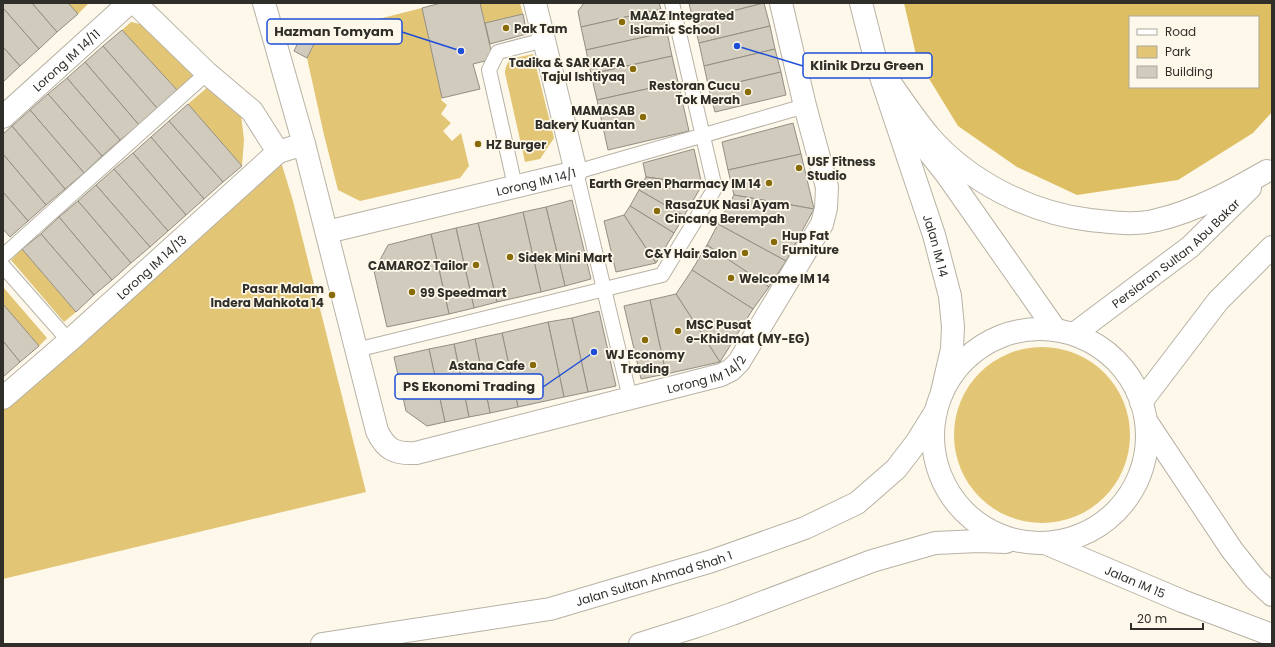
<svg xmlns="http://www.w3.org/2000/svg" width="1275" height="647" viewBox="0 0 1275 647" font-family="Poppins,sans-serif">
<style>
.green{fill:#e2c575}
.forest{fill:#debe63;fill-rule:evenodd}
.building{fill:#d0cbbd;stroke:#938e82}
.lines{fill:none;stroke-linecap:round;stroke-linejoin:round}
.service-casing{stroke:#b7b2a5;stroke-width:16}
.minor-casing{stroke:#b7b2a5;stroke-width:24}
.tertiary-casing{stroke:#b7b2a5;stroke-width:24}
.secondary-casing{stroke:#b7b2a5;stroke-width:24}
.service{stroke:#fff;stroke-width:14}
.minor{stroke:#fff;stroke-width:22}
.tertiary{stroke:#fff;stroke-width:22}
.secondary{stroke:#fff;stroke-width:22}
.poi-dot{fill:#886b09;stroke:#fdf8ea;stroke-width:1.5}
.labels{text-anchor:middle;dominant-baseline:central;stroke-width:3.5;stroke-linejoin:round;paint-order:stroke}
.poi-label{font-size:12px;font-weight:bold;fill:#302e29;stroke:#fdf8ea;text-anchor:start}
.street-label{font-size:12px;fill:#302e29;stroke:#fdf8ea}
.leader{fill:none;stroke:#1d4ed8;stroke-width:1.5}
.callout-dot{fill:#1d4ed8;stroke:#fdf8ea;stroke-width:1.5}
.callout{fill:#fdf8ea;stroke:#1d4ed8;stroke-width:1.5}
.callout-label{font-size:13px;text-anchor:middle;font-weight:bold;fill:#302e29}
</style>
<rect width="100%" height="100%" fill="#fdf8ea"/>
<g class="green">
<polygon points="68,3 88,3 88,4 78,14"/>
<polygon points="480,3 520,3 523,14 485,23"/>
<polygon points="422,8 442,98 441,100 447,105 441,114 451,123 443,131 452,141 461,133 469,166 460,178 360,201 338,190 324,135 307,58 319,34"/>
<polygon points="131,22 145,25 196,73 177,90 122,30"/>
<path d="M533,54L554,138L540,159L525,162L505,73C506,56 518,58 533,54Z"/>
<polygon points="209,86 241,115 244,140 242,166 188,104"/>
<polygon points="278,152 293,201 366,492 3,579 3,398"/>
<polygon points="22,249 76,312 64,322 11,260"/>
<polygon points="3,287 47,338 39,346 3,304"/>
<circle cx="1042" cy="435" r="88"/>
</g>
<path class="forest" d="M904,3H1272V112L1253,133L1178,180L1077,195L1017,167L958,126L917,59ZM1130,17H1258V87H1130Z"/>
<g class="building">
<polygon points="3,3 32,3 57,32 39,49 3,8"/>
<polygon points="32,3 68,3 78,14 57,32"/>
<polygon points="441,3 480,3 493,59 473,64 480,89 442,98 422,8"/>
<polygon points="584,3 659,3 661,9 581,27 578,11"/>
<polygon points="689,3 764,3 693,21"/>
<polygon points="764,3 770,26 699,43 693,21"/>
<polygon points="3,8 39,49 20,66 3,47"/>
<polygon points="661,9 667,32 586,50 581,27"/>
<polygon points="523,14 527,34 490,44 485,23"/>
<polygon points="770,26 775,49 704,66 699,43"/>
<polygon points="305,28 319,34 307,58 294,51"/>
<polygon points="122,30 177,90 157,108 103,46"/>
<polygon points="667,32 672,56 591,74 586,50"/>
<polygon points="103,46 157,108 139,125 85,62"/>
<polygon points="3,47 20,66 3,82"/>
<polygon points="775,49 781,72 709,89 704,66"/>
<polygon points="672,56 678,82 597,100 591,74"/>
<polygon points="85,62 139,125 120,140 67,78"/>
<polygon points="781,72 786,95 715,112 709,89"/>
<polygon points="67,78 120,140 102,156 48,94"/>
<polygon points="678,82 689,131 608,150 597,100"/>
<polygon points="48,94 102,156 84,173 30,110"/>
<polygon points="188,104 242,166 223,182 169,121"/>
<polygon points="30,110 84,173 65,189 12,126"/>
<polygon points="169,121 223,182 204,199 151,137"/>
<polygon points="793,123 801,154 728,170 722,142"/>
<polygon points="12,126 65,189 46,205 3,154 3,134"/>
<polygon points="151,137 204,199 186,215 133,153"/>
<polygon points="694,149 702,185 646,177 643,163"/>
<polygon points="133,153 186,215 168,231 114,169"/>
<polygon points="3,154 46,205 28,221 3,192"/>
<polygon points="801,154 814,209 734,195 728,170"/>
<polygon points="114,169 168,231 150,247 96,185"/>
<polygon points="646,177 702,185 684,216 639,190"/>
<polygon points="96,185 150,247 131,263 78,201"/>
<polygon points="639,190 684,216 674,233 630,206"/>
<polygon points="3,192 28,221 10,237 3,229"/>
<polygon points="734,195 814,209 786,261 718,224"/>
<polygon points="572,200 591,279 565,286 546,207"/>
<polygon points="78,201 131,263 112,280 59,217"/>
<polygon points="630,206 674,233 656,263 624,215"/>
<polygon points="546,207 565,286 541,292 523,212"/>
<polygon points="523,212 541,292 497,302 478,223"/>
<polygon points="624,215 656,263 616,272 604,221"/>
<polygon points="59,217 112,280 94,295 41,234"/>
<polygon points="478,223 497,302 474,308 456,228"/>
<polygon points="718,224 786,261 769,287 707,245"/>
<polygon points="456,228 474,308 449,314 431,234"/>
<polygon points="41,234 94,295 76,312 22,249"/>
<polygon points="431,234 449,314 387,327 374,271 388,245"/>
<polygon points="707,245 769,287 753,309 692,270"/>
<polygon points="692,270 753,309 720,362 676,294"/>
<polygon points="676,294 720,362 666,374 650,300"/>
<polygon points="650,300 666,374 641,379 624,306"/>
<polygon points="3,304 39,346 20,362 3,341"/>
<polygon points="599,311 616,386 588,392 572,318"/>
<polygon points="572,318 588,392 564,397 548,322"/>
<polygon points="548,322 564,397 518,407 502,333"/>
<polygon points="502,333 518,407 490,413 475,339"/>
<polygon points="475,339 490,413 469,417 454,344"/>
<polygon points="3,341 20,362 3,377"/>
<polygon points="454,344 469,417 445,422 429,349"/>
<polygon points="429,349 445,422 427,426 406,411 394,357"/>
</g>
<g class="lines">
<defs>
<g id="service">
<polyline points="515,186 489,70 498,52 544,40"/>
<polyline points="3,256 207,73"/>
<polyline points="3,266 69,341"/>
<polyline points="356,350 662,275 715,188 672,3"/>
<polyline points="630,398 576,172 805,106"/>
</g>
<g id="minor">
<polyline points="135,3 207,73 252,111 278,152"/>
<path id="s1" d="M264,3L304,144L377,431C386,450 395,454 416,453L721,375L731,370L739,362L822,224L826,208L827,187L805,106L781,3"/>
<path id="s2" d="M3,117L129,3"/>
<path id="s3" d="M327,232L576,172L535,3"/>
<path id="s4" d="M3,398L69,341L278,152L304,144"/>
</g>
<g id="tertiary">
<path id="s5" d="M861,3L876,62L934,235L950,296L953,327L952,349L942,392"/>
<polyline points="909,127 947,175 1055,329"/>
<polyline points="1146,421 1232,550 1255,579 1272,595"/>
<path id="s6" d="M1045,543L1182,601L1272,635"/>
</g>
<g id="secondary">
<path d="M876,62C893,87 910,113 929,136C969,182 1031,213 1090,220C1112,222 1135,226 1157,220C1196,211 1232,191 1267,171"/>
<circle cx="1040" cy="436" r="107"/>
<path id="s7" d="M1074,334L1190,247L1250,188"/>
<polyline points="1141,402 1218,301 1272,247"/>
<path id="s8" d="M322,644L550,609L712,561L805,528L857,503L896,469L916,443L936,411"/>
<polyline points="640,644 697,626 732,614 872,561 935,543 979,541 1006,542"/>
</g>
</defs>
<use href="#service" class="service-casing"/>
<use href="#minor" class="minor-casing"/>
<use href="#tertiary" class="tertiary-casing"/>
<use href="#secondary" class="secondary-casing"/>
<use href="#service" class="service"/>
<use href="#minor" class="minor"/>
<use href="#tertiary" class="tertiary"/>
<use href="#secondary" class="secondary"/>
</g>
<g class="poi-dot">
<circle cx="622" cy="22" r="4"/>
<circle cx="506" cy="28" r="4"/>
<circle cx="633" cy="69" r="4"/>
<circle cx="748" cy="92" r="4"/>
<circle cx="643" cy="117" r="4"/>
<circle cx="478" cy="144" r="4"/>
<circle cx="799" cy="168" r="4"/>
<circle cx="769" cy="183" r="4"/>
<circle cx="657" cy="211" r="4"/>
<circle cx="774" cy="242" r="4"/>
<circle cx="745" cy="253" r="4"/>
<circle cx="510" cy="257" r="4"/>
<circle cx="476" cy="265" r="4"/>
<circle cx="731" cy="278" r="4"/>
<circle cx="412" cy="292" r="4"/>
<circle cx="332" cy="295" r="4"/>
<circle cx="678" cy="331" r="4"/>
<circle cx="645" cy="340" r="4"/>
<circle cx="533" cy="365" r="4"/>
</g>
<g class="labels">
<g class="poi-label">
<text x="630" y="15">MAAZ Integrated<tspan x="630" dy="14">Islamic School</tspan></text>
<text x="514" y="28">Pak Tam</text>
<text x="625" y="62" text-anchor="end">Tadika &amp; SAR KAFA<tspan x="625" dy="14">Tajul Ishtiyaq</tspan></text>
<text x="740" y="85" text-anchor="end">Restoran Cucu<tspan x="740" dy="14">Tok Merah</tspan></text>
<text x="635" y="110" text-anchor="end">MAMASAB<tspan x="635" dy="14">Bakery Kuantan</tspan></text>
<text x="486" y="144">HZ Burger</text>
<text x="807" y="161">USF Fitness<tspan x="807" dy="14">Studio</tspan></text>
<text x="761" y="183" text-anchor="end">Earth Green Pharmacy IM 14</text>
<text x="665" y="204">RasaZUK Nasi Ayam<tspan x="665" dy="14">Cincang Berempah</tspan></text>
<text x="782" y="235">Hup Fat<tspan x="782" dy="14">Furniture</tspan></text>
<text x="737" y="253" text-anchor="end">C&amp;Y Hair Salon</text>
<text x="518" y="257">Sidek Mini Mart</text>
<text x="468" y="265" text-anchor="end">CAMAROZ Tailor</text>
<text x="739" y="278">Welcome IM 14</text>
<text x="324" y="288" text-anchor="end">Pasar Malam<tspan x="324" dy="14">Indera Mahkota 14</tspan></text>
<text x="420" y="292">99 Speedmart</text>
<text x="686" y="324">MSC Pusat<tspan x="686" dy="14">e-Khidmat (MY-EG)</tspan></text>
<text x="645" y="354" text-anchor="middle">WJ Economy<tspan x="645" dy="14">Trading</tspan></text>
<text x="525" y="365" text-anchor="end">Astana Cafe</text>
</g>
<g class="street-label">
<text stroke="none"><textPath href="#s2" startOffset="85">Lorong IM 14/11</textPath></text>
<text stroke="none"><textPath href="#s3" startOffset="215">Lorong IM 14/1</textPath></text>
<text stroke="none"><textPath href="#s5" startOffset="254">Jalan IM 14</textPath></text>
<text stroke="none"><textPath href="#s7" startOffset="130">Persiaran Sultan Abu Bakar</textPath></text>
<text stroke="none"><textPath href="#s4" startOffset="198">Lorong IM 14/13</textPath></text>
<text stroke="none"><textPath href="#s1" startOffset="793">Lorong IM 14/2</textPath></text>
<text stroke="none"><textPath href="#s8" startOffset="339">Jalan Sultan Ahmad Shah 1</textPath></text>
<text stroke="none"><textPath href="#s6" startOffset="98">Jalan IM 15</textPath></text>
</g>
</g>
<path class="leader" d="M461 51L402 32M737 46L803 66M594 352L543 387"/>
<g class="callout-dot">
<circle cx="461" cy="51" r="4"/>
<circle cx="737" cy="46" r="4"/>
<circle cx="594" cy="352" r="4"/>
</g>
<g class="callout">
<rect x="267" y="19" width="135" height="25" rx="4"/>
<rect x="803" y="53" width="129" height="25" rx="4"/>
<rect x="395" y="374" width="148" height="25" rx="4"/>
</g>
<g class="callout-label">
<text x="334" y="36">Hazman Tomyam</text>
<text x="867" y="70">Klinik Drzu Green</text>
<text x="469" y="391">PS Ekonomi Trading</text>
</g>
<rect width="1275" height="647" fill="none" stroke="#302e29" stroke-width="8"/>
<rect x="1129" y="16" width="130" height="72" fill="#fdf8ea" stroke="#aba79d"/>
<rect x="1137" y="29" width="20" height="6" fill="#ffffff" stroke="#aba79d"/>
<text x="1165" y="36" font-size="12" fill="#302e29">Road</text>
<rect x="1137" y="46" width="20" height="12" fill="#e2c575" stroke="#aba79d"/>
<text x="1165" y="56" font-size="12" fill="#302e29">Park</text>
<rect x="1137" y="66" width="20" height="12" fill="#d0cbbd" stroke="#aba79d"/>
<text x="1165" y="76" font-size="12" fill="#302e29">Building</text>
<path d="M1131 623v6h72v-6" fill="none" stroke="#302e29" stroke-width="2"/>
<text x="1137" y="623" font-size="12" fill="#302e29" stroke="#fdf8ea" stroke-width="3" paint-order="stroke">20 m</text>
</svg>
